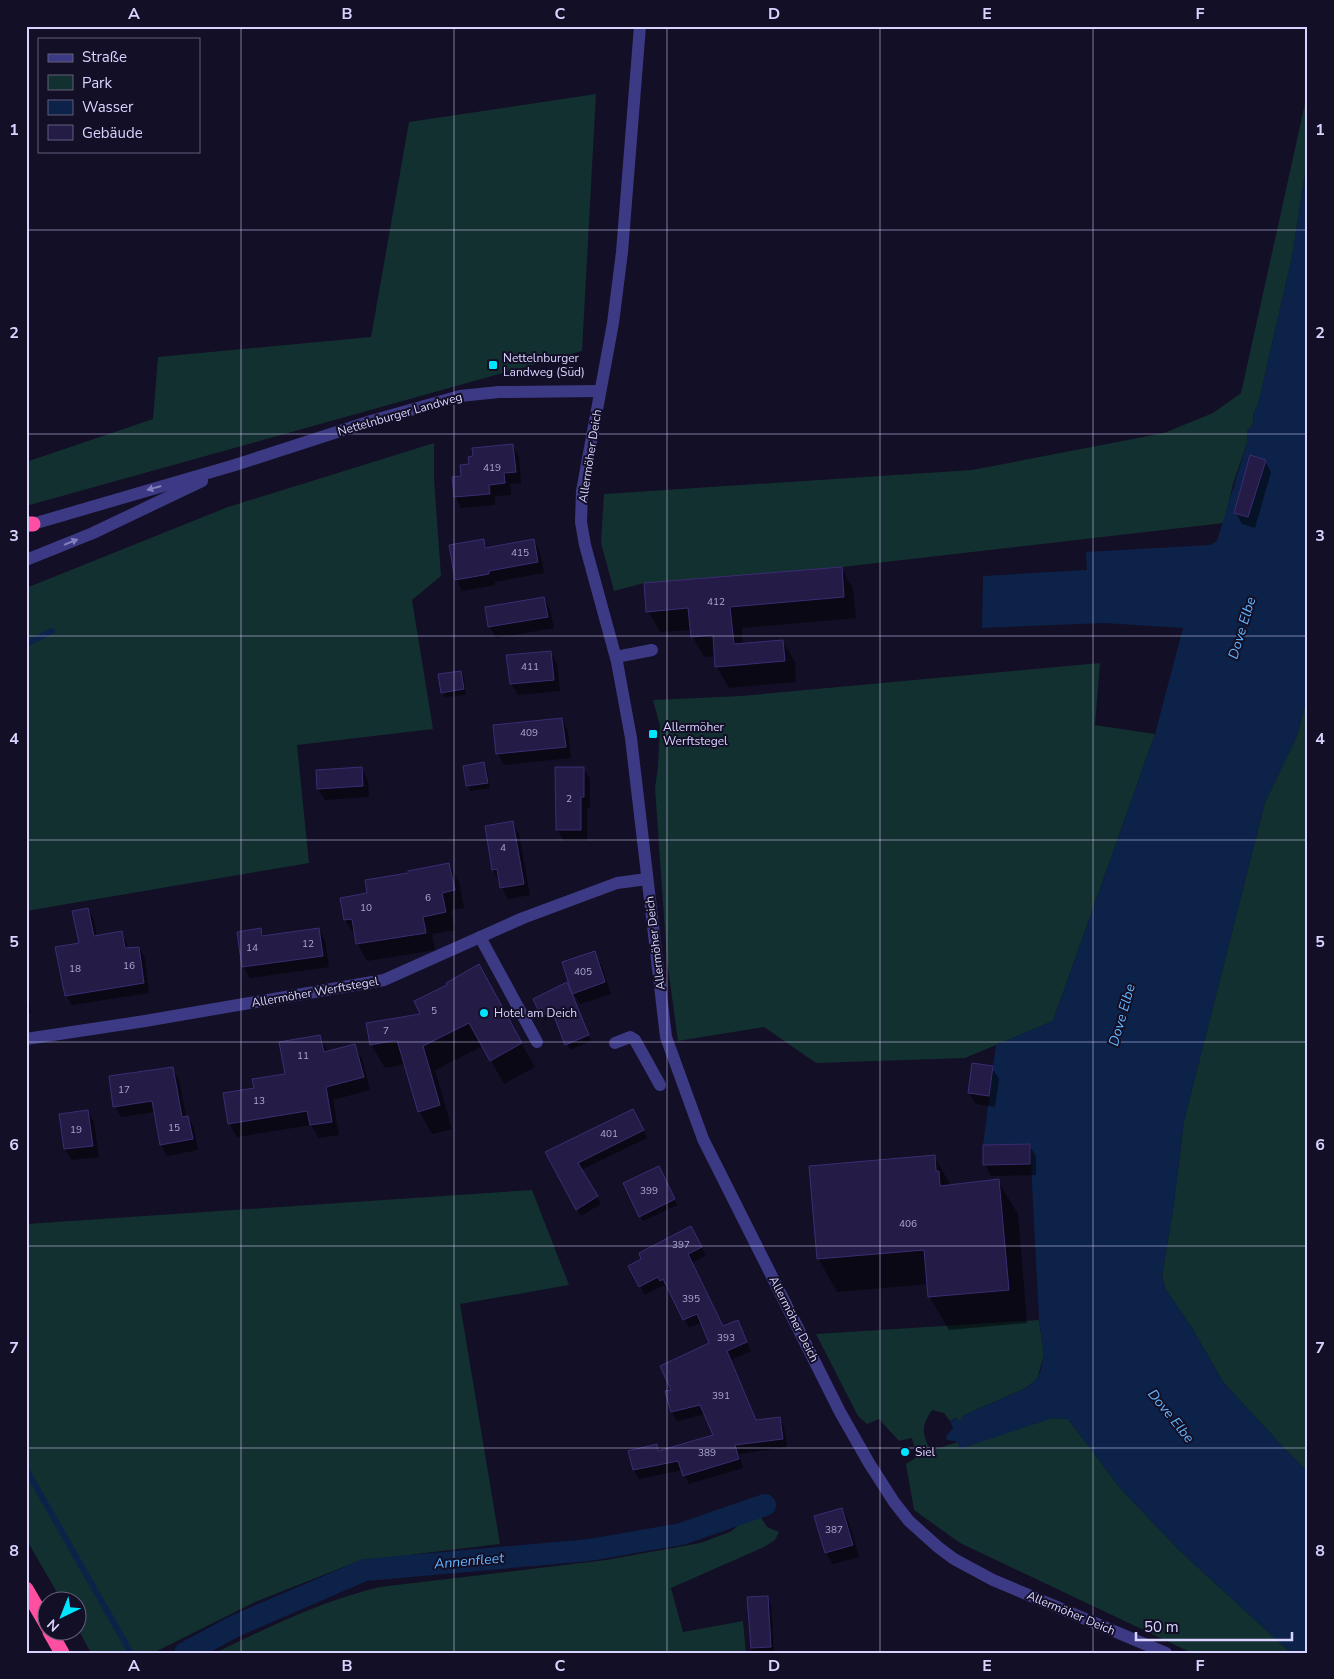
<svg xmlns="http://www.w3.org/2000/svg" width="1334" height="1679" viewBox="0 0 1334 1679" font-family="'Nunito Sans',sans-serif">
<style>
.green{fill:#12302f}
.water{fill:#0c2248}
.shadow{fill:#0007;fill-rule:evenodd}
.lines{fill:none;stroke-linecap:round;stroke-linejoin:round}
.stream{stroke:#0c2248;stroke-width:6}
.canal{stroke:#0c2248;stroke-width:22}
.building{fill:#241b47;stroke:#3b2d73}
.minor{stroke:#3d3a85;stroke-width:12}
.highway{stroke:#ff4fa3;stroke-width:15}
.oneway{fill:#837fbc}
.grid{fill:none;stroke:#d9d4ff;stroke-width:1;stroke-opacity:0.55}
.poi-dot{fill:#00e5ff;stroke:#130f26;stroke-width:2}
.labels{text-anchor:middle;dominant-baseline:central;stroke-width:4;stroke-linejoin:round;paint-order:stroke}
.number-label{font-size:10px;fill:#aca6d1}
.poi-label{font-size:12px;fill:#d9d4ff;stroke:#130f26;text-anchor:start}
.street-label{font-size:12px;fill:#d9d4ff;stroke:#130f26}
.water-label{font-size:14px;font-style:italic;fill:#62b6ff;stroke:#130f26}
.neatline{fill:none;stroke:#d9d4ff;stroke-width:2}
.grid-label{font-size:16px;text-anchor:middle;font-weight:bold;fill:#d9d4ff}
</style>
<rect width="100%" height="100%" fill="#130f26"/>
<g class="green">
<path d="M1308,90V155L1292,257L1258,405L1253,414C1255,422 1253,425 1247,431V443L1233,484L1224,523L842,567L644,583L614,591L601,543L604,494L972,470L1164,433L1213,413L1241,393Z"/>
<polygon points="596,94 582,351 26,506 26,462 153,419 158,357 371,337 409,122"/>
<polygon points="434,443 434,479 441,576 412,600 433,729 297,745 309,863 26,911 26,588 228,507"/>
<polygon points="1100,663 1095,725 1155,734 1053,1021 965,1058 816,1063 764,1027 678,1041 667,960 655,788 658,767 660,726 653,700 741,696"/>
<polygon points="1308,694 1308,1472 1283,1447 1223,1382 1192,1328 1165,1288 1162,1275 1174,1203 1184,1121 1265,802 1297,736"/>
<polygon points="532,1190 569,1285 460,1304 500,1544 359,1561 255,1602 153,1653 91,1653 78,1629 78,1602 62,1601 26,1539 26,1224"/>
<path d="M1039,1320L1044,1355L1037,1379L1024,1389L962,1416L963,1419L958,1421L956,1418L950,1421L944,1413L932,1410C920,1428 923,1432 930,1451L958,1442L960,1448L1052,1418L1068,1419L1121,1489L1179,1550L1291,1653H1192L960,1543L914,1510L906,1464L917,1457L912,1438L899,1441L879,1419L867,1424L858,1416L816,1334Z"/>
<path d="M757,1511L767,1527L779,1532L775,1540L764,1547L671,1588L683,1632L743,1621L746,1653H215C269,1627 321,1601 380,1587L606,1560L700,1543L730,1532Z"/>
</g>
<path class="water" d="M1308,155V694L1297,736L1265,802L1184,1121L1174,1203L1162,1275L1165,1288L1192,1328L1223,1382L1283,1447L1308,1472V1653H1291L1179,1550L1121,1489L1068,1419L1052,1418L960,1449L958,1442L947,1440L946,1436L953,1428L950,1421L957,1418L958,1421L963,1419L962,1416L1024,1389L1037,1379L1041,1369L1044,1355L1039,1320L1030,1144L983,1145L996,1045L1053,1021L1155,734L1183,628L1104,623L982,628L983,576L1087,570L1086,552L1210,545L1217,541L1247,443V431C1253,425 1255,422 1253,414L1258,405L1292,257Z"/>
<g class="shadow">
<polygon points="513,445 519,457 521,483 510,484 511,495 495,496 495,505 461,508 455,496 462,477 470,466"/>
<polygon points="1265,461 1271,472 1255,528 1242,524 1236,513"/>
<polygon points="483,540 488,549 534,540 540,552 544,573 495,582 495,585 462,591 456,579"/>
<path d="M841,568L853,589L856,618L742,628L743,644L782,641L795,662L796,682L729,688L717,667L716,656L704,657L692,636V630L660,632L648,611ZM752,663V665L725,667V665Z"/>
<polygon points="544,598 550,610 554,628 496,638 489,626"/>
<polygon points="551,653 557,664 560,691 518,695 511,683"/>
<polygon points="460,672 464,677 466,695 445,697 442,692"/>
<polygon points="562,719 568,731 571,758 504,765 498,754"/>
<polygon points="484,764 487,769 490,788 471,791 468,786 464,767"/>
<polygon points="361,768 368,780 369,797 325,800 318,789"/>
<polygon points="583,768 590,779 590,808 587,808 587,841 564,841 557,829"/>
<polygon points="513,823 519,834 530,895 508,899 493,870"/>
<polygon points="449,864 459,882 464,908 451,910 455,930 432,934 435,950 367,961 357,943 356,937 345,920 369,894 410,874"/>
<polygon points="88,909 94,920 97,937 121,933 127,943 128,949 139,948 145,958 149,993 72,1005 66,995 80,944"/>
<polygon points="319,929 325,941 329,967 250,978 243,966 260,930 265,937"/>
<polygon points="594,952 601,964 611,994 580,1004 573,993"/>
<polygon points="26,983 31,1013 26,1013"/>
<polygon points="567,984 591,1041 570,1050 555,1016 545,1020 542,1015"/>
<polygon points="449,985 491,989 535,1067 504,1084 483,1046 435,1070 452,1129 432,1134 419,1111 405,1064 385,1068 371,1044 422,1015"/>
<polygon points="320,1036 328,1052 354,1045 362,1059 370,1090 333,1100 339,1135 319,1138 311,1125 237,1137 229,1123 255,1089 287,1075"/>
<polygon points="172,1068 179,1079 186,1117 188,1117 194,1128 198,1150 167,1156 161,1145 155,1112 121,1117 115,1106"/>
<polygon points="992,1068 999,1079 995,1107 976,1104 969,1093"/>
<polygon points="88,1111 94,1122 99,1157 72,1160 65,1149 60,1115"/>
<polygon points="637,1118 647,1138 581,1170 601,1204 581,1216 547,1152"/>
<polygon points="1029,1145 1036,1156 1036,1175 991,1176 985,1165"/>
<polygon points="934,1156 951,1186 998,1181 1018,1214 1027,1323 949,1330 929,1296 928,1284 837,1292 818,1258"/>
<polygon points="661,1172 677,1205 643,1221 640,1216"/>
<polygon points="696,1236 706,1256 691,1263 723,1328 742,1330 751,1351 731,1360 757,1421 779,1418 784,1427 787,1447 739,1454 743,1468 689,1484 682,1470 639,1479 634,1470 656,1446 660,1452 714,1436 705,1414 677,1421 672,1412 667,1392 673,1391 711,1344 702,1322 689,1328 668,1287 666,1288 664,1285 645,1295 629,1266"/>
<polygon points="842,1509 848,1520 859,1557 833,1564 826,1553 816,1516"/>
<polygon points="767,1598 771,1604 774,1653 752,1653 749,1599"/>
</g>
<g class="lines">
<g class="stream">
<polyline points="26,644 52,631"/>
<polyline points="26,1469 131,1653"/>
</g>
<polyline class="canal" points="185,1653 235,1626 365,1570 590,1550 681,1534 765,1505"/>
</g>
<g class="building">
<polygon points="513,444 516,472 504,473 505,483 489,485 490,494 454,497 452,477 461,476 460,465 469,464 468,457 473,456 472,448"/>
<polygon points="1250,455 1266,460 1248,517 1234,513"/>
<polygon points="484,539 485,548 534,539 538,562 489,571 489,574 455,580 449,545"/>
<polygon points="842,567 844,597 730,607 734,644 783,640 785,661 715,667 713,635 691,637 688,608 646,612 644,583"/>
<polygon points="544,597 548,617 488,627 485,607"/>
<polygon points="551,651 554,680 510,684 506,655"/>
<polygon points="461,671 464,689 441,693 438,674"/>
<polygon points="562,718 566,747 496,754 493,725"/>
<polygon points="484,762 488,783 466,786 463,766"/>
<polygon points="362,767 363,786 317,789 316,770"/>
<polygon points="555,767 584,767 584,797 581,797 581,830 556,830"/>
<polygon points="513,821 524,884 500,888 497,869 492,870 485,826"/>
<polygon points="449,863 455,890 442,893 446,912 423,917 426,933 356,944 352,919 344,920 340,898 367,893 365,880 408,873 408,871"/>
<polygon points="88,908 94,936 122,931 125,948 139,947 144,983 65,996 55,947 79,943 72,911"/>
<polygon points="261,928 262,936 319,928 323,956 242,967 237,932"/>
<polygon points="595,951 605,982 572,994 562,962"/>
<polygon points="479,964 522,1043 490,1061 469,1023 423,1046 440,1105 418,1112 397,1040 370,1045 366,1023 420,1014 414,1001 447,985 446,983"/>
<polygon points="567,982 589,1035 565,1045 552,1011 541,1016 533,999"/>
<polygon points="320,1035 324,1052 355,1044 364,1077 326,1087 332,1122 310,1125 307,1111 228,1124 223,1093 254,1088 252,1079 285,1074 279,1042"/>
<polygon points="972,1063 993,1066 989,1096 968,1093"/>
<polygon points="173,1067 182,1117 188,1116 193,1139 160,1145 152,1101 113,1107 109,1076"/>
<polygon points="633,1109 644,1130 578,1163 598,1196 576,1210 545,1152"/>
<polygon points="88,1110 93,1146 64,1149 59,1114"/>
<polygon points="1030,1144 1030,1164 983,1165 983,1145"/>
<polygon points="935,1155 936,1171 939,1171 940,1186 999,1179 1009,1290 928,1297 924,1250 817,1259 809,1166"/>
<polygon points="659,1166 675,1199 639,1217 623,1183"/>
<polygon points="691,1226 702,1247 688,1254 723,1326 738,1320 747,1342 727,1351 756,1420 780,1417 783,1439 735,1445 739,1459 683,1476 678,1461 633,1470 628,1451 657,1444 658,1451 713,1435 700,1405 671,1412 665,1391 671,1390 660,1366 709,1343 697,1314 683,1320 663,1279 660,1281 658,1277 639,1287 628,1266 641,1259 639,1253"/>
<polygon points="842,1508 853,1545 825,1553 814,1516"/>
<polygon points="768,1596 771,1647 751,1648 747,1597"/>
</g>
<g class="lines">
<g class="minor">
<polyline points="640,26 622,252 613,323 582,491 581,522 585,545 617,662 631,738 666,1037 703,1139 840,1412 869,1463 894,1502 909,1521 938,1547 954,1559 993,1580 1166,1653"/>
<polyline points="26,526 235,465 371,421 460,396 499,392 600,391"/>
<polyline points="26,560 93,533 202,481"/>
<polyline points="616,657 652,650"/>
<polyline points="480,937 537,1042"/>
<polyline points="26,1039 145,1021 384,980 523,918 617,883 647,879"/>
<polyline points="615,1043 630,1037 635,1040 660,1085"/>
</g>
<g class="highway">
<polyline points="26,524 33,524"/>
<polyline points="26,1589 48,1627"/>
<polyline points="50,1632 62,1653"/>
</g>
</g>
<defs><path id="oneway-solid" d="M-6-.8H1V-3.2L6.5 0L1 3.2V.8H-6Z" transform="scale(1.25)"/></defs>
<g class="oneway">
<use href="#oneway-solid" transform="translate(154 488) rotate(164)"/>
<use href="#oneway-solid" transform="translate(71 542) rotate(-22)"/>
</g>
<path class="grid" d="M241,26V1653M454,26V1653M667,26V1653M880,26V1653M1093,26V1653M26,230H1308M26,434H1308M26,636H1308M26,840H1308M26,1042H1308M26,1246H1308M26,1448H1308"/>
<g class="poi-dot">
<rect x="488" y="360" width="10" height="10" rx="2.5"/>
<rect x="648" y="729" width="10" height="10" rx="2.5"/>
<circle cx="484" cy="1013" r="5"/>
<circle cx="905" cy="1452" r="5"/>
</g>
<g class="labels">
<g class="number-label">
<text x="492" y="468">419</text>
<text x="520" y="553">415</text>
<text x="716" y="602">412</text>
<text x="530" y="667">411</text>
<text x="529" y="733">409</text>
<text x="569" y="799">2</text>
<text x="503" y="848">4</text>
<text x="428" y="898">6</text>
<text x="366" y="908">10</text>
<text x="308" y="944">12</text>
<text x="252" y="948">14</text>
<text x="129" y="966">16</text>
<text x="75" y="969">18</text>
<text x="583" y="972">405</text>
<text x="434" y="1011">5</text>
<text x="386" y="1031">7</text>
<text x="303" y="1056">11</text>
<text x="124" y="1090">17</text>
<text x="259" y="1101">13</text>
<text x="174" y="1128">15</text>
<text x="76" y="1130">19</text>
<text x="609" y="1134">401</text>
<text x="649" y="1191">399</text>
<text x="908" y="1224">406</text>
<text x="681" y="1245">397</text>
<text x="691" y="1299">395</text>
<text x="726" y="1338">393</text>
<text x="721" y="1396">391</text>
<text x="707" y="1453">389</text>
<text x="834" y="1530">387</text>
</g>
<g class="poi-label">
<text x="503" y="358">Nettelnburger<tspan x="503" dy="14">Landweg (Süd)</tspan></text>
<text x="663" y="727">Allermöher<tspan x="663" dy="14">Werftstegel</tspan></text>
<text x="494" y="1013">Hotel am Deich</text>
<text x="915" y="1452">Siel</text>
</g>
<g class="street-label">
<text transform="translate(400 414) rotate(-16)">Nettelnburger Landweg</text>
<text transform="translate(590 456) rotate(-81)">Allermöher Deich</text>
<text transform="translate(655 943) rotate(-97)">Allermöher Deich</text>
<text transform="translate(315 992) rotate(-10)">Allermöher Werftstegel</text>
<text transform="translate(794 1319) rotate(63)">Allermöher Deich</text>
<text transform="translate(1071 1613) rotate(23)">Allermöher Deich</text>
</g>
<g class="water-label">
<text transform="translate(1242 628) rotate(-73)">Dove Elbe</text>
<text transform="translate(1122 1015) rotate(-74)">Dove Elbe</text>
<text transform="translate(1171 1416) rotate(51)">Dove Elbe</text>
<text transform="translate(469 1561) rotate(-5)">Annenfleet</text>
</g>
</g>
<rect width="1334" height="1679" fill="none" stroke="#130f26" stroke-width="55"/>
<rect x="38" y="38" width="162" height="115" fill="#130f26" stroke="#625e7d"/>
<rect x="48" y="54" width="25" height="8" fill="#3d3a85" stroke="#625e7d"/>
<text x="82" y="62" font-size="15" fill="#d9d4ff">Straße</text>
<rect x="48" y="75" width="25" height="15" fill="#12302f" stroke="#625e7d"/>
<text x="82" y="88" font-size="15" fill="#d9d4ff">Park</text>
<rect x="48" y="100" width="25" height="15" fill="#0c2248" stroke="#625e7d"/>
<text x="82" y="112" font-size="15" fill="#d9d4ff">Wasser</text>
<rect x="48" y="125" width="25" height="15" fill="#241b47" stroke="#625e7d"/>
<text x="82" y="138" font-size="15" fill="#d9d4ff">Gebäude</text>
<g transform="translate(62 1616) rotate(223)"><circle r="24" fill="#130f26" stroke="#625e7d"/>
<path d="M0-4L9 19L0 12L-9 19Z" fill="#00e5ff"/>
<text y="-8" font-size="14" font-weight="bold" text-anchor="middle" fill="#d9d4ff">N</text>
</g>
<path d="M1136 1632v8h156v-8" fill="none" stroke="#d9d4ff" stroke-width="2.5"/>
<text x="1144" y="1632" font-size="15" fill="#d9d4ff" stroke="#130f26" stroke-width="4" paint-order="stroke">50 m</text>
<rect x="28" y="28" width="1278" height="1624" class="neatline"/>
<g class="grid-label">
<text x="134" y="19">A</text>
<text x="347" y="19">B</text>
<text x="560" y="19">C</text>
<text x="774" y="19">D</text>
<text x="987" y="19">E</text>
<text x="1200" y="19">F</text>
<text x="14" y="135">1</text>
<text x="1320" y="135">1</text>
<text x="14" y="338">2</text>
<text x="1320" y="338">2</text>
<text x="14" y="541">3</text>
<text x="1320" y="541">3</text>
<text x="14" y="744">4</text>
<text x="1320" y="744">4</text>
<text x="14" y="947">5</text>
<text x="1320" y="947">5</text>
<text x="14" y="1150">6</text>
<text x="1320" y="1150">6</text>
<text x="14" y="1353">7</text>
<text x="1320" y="1353">7</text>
<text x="14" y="1556">8</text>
<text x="1320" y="1556">8</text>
<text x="134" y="1671">A</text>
<text x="347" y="1671">B</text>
<text x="560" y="1671">C</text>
<text x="774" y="1671">D</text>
<text x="987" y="1671">E</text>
<text x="1200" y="1671">F</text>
</g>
</svg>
